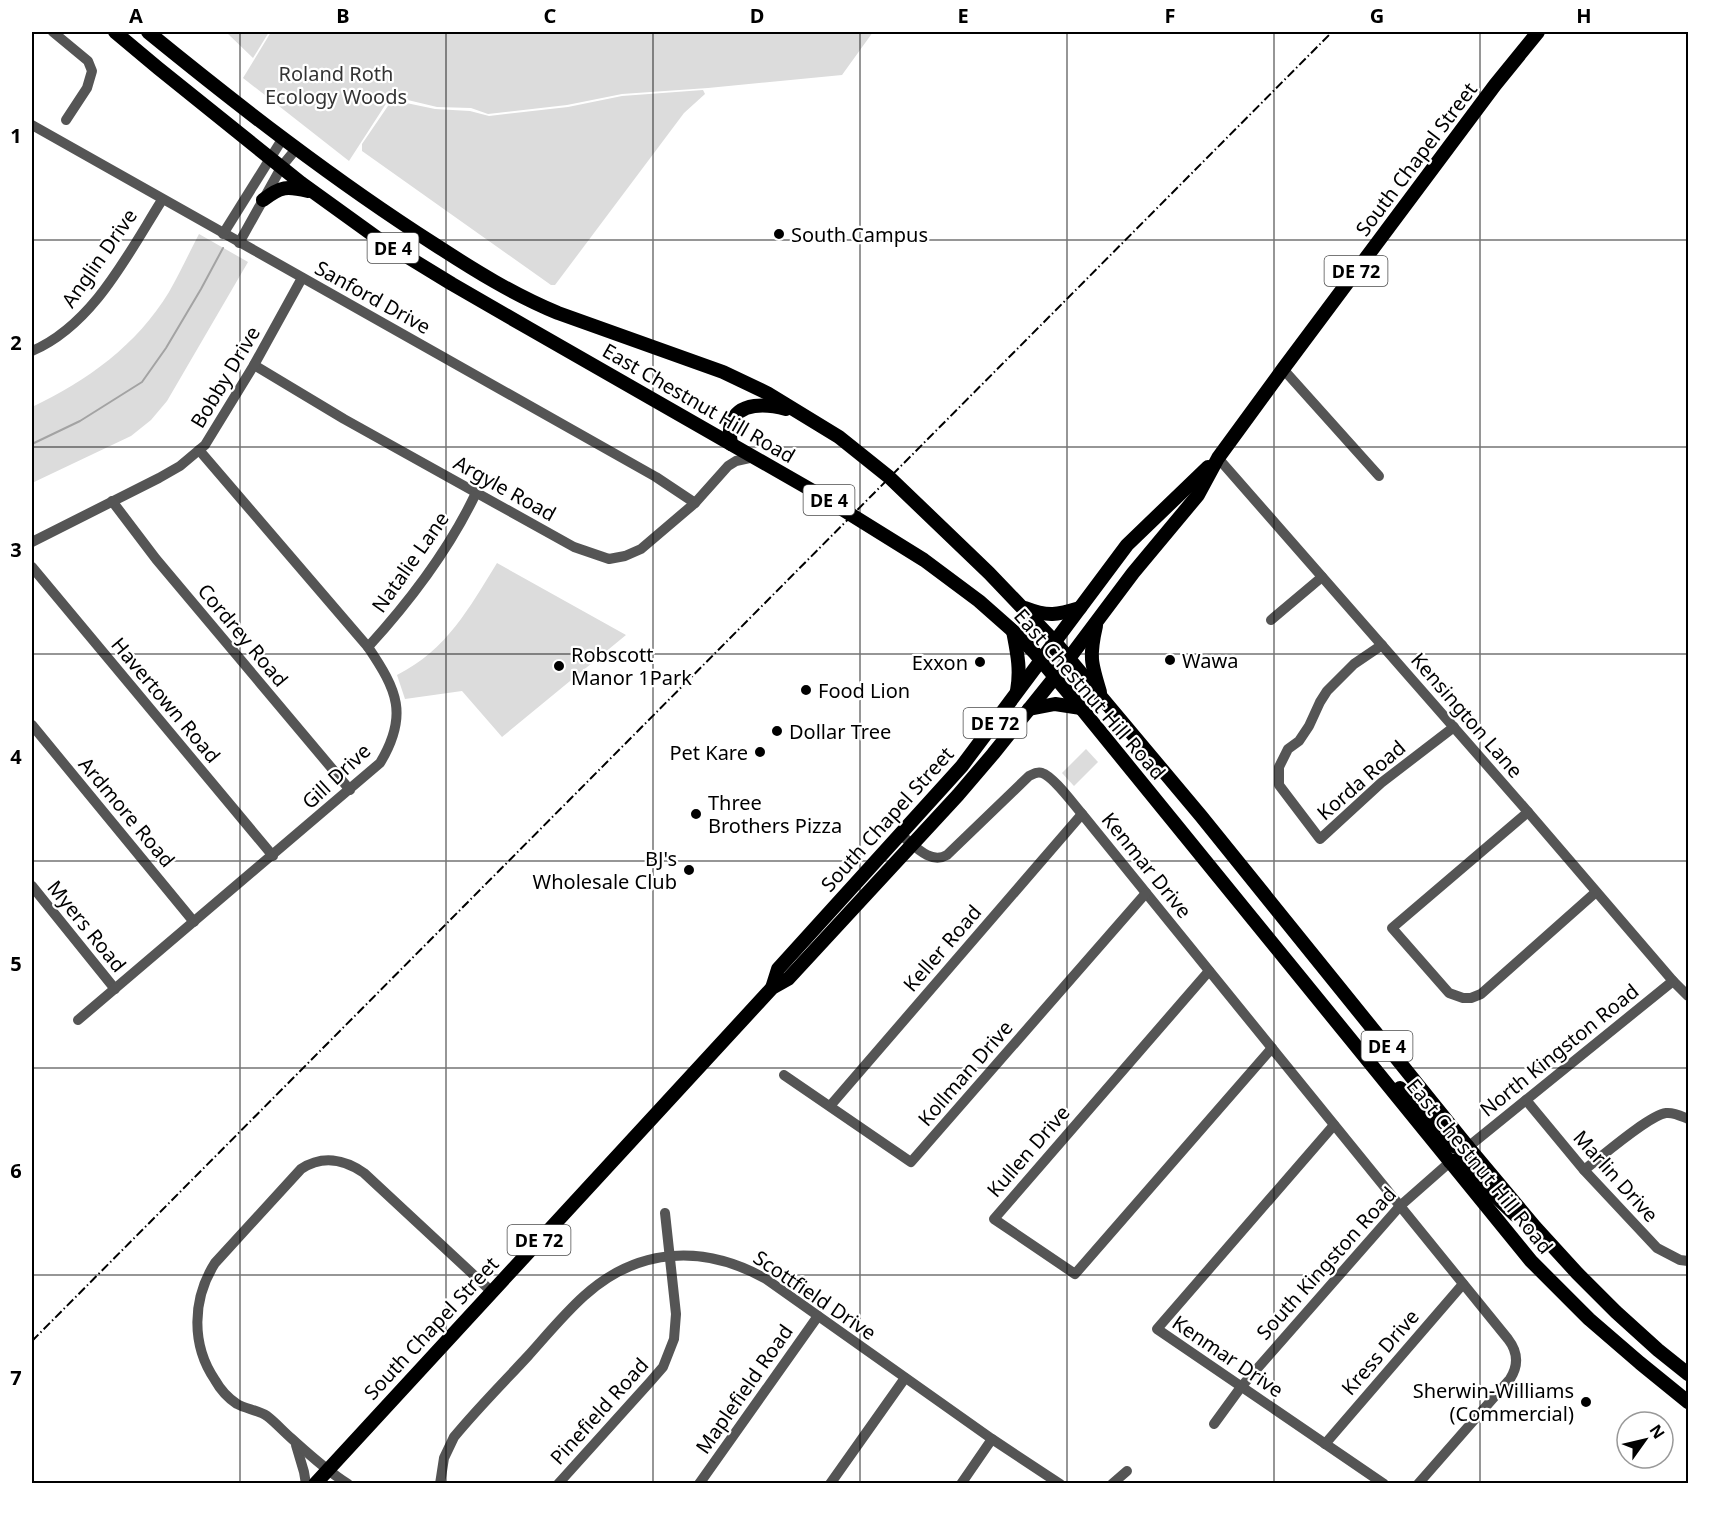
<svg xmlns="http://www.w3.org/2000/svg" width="1720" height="1515" viewBox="0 0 1720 1515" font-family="'Noto Sans',sans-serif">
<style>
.green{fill:#dcdcdc}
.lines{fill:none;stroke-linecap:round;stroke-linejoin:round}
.stream{stroke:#a3a3a3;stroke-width:2}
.minor{stroke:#555;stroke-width:10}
.major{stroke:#000;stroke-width:14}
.rail{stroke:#000;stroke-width:2;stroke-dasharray:9 3 1.5 3;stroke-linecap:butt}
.grid{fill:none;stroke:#000;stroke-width:1.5;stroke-opacity:0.55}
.poi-dot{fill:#000;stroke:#fff;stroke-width:2}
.labels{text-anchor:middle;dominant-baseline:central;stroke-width:4.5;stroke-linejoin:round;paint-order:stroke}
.shield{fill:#fff;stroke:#4c4c4c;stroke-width:1.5}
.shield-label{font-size:18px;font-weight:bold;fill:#000}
.park-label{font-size:20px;fill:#333;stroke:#fff}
.street-label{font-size:20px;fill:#000;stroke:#fff}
.poi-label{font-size:20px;fill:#000;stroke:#fff;text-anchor:start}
.neatline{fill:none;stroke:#000;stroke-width:2}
.grid-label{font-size:20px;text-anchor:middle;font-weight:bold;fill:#000}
</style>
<rect width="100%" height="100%" fill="#fff"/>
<g class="green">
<polygon points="226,32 269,32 253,58"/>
<polygon points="271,32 873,32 842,75 708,88 622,94 567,105 488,114 471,108 437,107 391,96 349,161 243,78"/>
<polygon points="703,90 705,94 684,113 555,285 551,285 362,151 362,144 392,100 435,109 470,111 489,116 568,107 622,96"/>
<path d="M199,234L248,262L167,401L151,420L131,436L32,483V407C87,381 137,345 169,292C180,273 189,253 199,234Z"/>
<path d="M497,563L626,635L502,737L462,691L405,699L397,675C447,650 469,608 497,563Z"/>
<polygon points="1086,749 1098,762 1074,786 1062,773"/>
</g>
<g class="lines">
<polyline class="stream" points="32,444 80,421 142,382 166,348 201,289 223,248"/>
<g class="minor">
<polyline points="53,32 88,61 92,71 87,88 66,120"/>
<polyline points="32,125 656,477 695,503"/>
<polyline points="223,234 283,138"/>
<polyline points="239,243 282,166 296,149"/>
<path d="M32,351C93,325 128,254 162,200"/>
<polyline points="254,365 344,419 574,547 609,559 625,556 641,549 695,503 728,466 736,461 754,457"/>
<polyline points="1283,369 1379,476"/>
<polyline points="1218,458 1528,812 1673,981 1688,996"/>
<polyline points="112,501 156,559 350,790"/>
<polyline points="32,542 159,478 180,466 205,445 254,365 302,278"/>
<polyline points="32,567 273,856"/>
<polyline points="1271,620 1322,577"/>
<polyline points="1382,645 1354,664 1327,691 1320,702 1309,726 1299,741 1288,749 1279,767 1279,785 1320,839 1381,783 1454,727"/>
<path d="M368,647C410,601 449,550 476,493"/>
<polyline points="32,725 194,922"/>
<polyline points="1528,812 1392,928 1449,993 1463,998 1471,998 1481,994 1596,892"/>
<path d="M901,835C914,845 930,865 947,855L1029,776C1033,774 1037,771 1042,773C1053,776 1074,805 1082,814L1508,1339C1518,1352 1519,1365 1510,1379L1418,1484"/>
<polyline points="32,886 115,989"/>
<polyline points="1209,971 994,1219 1075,1274 1272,1048"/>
<path d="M78,1020L380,763C409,715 397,690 368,647L199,450"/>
<polyline points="784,1075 911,1162 1146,893"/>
<polyline points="1526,1100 1584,1170 1657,1248 1680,1260 1688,1261"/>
<polyline points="830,1106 1082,814"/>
<polyline points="1334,1125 1157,1329 1384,1484"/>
<polyline points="1468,1147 1673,981"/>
<path d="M1584,1170C1600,1158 1649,1115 1666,1113C1674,1112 1681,1116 1688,1119"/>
<polyline points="1214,1424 1241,1387 1400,1206 1450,1162"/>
<polyline points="1325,1444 1463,1284"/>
<polyline points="296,1445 304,1472 306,1484"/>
<path d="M348,1484C326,1470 310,1455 291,1438C283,1431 275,1422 267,1416C258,1410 246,1409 237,1404C228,1398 220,1389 215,1380C191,1345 192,1299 215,1263L301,1169C322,1155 344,1159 364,1173L491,1291"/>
<path d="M440,1484L444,1458L454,1437C477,1409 503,1383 528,1356C546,1336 564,1314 584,1296C638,1247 704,1244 766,1279L992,1439L1060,1484"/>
<polyline points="558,1484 650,1382 663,1367 674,1339 676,1314 665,1213"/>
<polyline points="699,1484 818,1316"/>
<polyline points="830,1484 905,1378"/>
<polyline points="961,1484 992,1439"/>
<polyline points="1112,1484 1127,1471"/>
</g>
<g class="major">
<polyline points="115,32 158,68 301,183 380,240 452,284 530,329 813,491 924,560 979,601 1013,631 1034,652 1081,708 1531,1261 1589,1319 1640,1363 1688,1402"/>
<path d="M148,32C240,107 334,180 434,244C474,270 514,295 558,313L723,372L767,393L839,437L889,477L989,573L1055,642L1201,816L1468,1147L1535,1227L1577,1273L1616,1312L1658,1350L1688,1374"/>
<path d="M263,200C281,186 287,186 308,191"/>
<path d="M731,444C730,438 729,430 731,424C738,401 768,404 786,409"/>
<path d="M1025,608C1048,617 1057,615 1080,608"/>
<path d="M1096,626C1089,656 1091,663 1100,692"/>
<path d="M1013,631C1017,652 1021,669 1017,691"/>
<polyline points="1029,709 1055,704 1081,708"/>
<polyline points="772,988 778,969 962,766 1127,545 1208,467"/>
<polyline points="1400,1088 1452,1145 1456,1147 1468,1147"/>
<polyline points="1450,1162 1457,1160 1465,1162 1494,1195 1515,1215"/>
<polyline points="315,1484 772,988 788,979 958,795 993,754 1055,677 1133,573 1198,495 1218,458 1283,369 1495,85 1538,32"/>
</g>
<polyline class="rail" points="32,1341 1332,32"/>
</g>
<path class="grid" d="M240,32V1484M446,32V1484M653,32V1484M860,32V1484M1067,32V1484M1274,32V1484M1480,32V1484M32,240H1688M32,447H1688M32,654H1688M32,861H1688M32,1068H1688M32,1275H1688"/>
<g class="poi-dot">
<circle cx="779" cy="234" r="6"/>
<circle cx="1170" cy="660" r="6"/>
<circle cx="980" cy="662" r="6"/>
<circle cx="559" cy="666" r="6"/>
<circle cx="806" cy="690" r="6"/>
<circle cx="777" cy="731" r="6"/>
<circle cx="760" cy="752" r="6"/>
<circle cx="696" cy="814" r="6"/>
<circle cx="689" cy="870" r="6"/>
<circle cx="1586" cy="1402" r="6"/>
</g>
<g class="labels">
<g class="shield">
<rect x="367.5" y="233" width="51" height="30" rx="4.5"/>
<rect x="1324.5" y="256" width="63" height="30" rx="4.5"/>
<rect x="803.5" y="485" width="51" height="30" rx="4.5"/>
<rect x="963.5" y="708" width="63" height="30" rx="4.5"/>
<rect x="1361.5" y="1031" width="51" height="30" rx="4.5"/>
<rect x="507.5" y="1225" width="63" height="30" rx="4.5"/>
</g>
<g class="shield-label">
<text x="393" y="248">DE 4</text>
<text x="1356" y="271">DE 72</text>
<text x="829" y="500">DE 4</text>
<text x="995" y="723">DE 72</text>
<text x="1387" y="1046">DE 4</text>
<text x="539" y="1240">DE 72</text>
</g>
<g class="park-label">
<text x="336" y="73">Roland Roth<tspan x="336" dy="23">Ecology Woods</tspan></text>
</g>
<g class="street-label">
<text transform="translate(1416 159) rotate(-53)">South Chapel Street</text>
<text transform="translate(99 258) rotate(-55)">Anglin Drive</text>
<text transform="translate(373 297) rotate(29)">Sanford Drive</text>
<text transform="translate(225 377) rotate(-59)">Bobby Drive</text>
<text transform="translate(699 403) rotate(30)">East Chestnut Hill Road</text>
<text transform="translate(505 488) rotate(29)">Argyle Road</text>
<text transform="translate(410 562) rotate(-55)">Natalie Lane</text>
<text transform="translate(243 635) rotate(50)">Cordrey Road</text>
<text transform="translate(1090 694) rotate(49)">East Chestnut Hill Road</text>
<text transform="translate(166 700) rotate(50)">Havertown Road</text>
<text transform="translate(1467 715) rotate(49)">Kensington Lane</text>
<text transform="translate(336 776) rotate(-43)">Gill Drive</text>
<text transform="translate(1361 780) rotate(-41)">Korda Road</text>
<text transform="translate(127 812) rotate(50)">Ardmore Road</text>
<text transform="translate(887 819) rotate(-48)">South Chapel Street</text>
<text transform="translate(1147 865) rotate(51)">Kenmar Drive</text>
<text transform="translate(87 926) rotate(51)">Myers Road</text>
<text transform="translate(942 948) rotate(-49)">Keller Road</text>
<text transform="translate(1559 1050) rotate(-39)">North Kingston Road</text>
<text transform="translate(965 1073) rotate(-49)">Kollman Drive</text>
<text transform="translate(1028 1151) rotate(-49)">Kullen Drive</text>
<text transform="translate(1480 1166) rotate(51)">East Chestnut Hill Road</text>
<text transform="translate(1616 1176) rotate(48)">Marlin Drive</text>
<text transform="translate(1326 1263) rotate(-48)">South Kingston Road</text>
<text transform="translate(815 1295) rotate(34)">Scottfield Drive</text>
<text transform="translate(431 1328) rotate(-47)">South Chapel Street</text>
<text transform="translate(1380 1352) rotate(-49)">Kress Drive</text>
<text transform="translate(1228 1356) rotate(34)">Kenmar Drive</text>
<text transform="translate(744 1389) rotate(-55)">Maplefield Road</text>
<text transform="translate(599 1411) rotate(-48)">Pinefield Road</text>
</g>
<g class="poi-label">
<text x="791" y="234">South Campus</text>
<text x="571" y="654">Robscott<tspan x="571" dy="23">Manor 1Park</tspan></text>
<text x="1182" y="660">Wawa</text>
<text x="968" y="662" text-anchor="end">Exxon</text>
<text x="818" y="690">Food Lion</text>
<text x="789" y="731">Dollar Tree</text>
<text x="748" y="752" text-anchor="end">Pet Kare</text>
<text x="708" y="802">Three<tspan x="708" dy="23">Brothers Pizza</tspan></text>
<text x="677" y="858" text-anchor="end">BJ's<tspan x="677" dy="23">Wholesale Club</tspan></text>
<text x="1574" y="1390" text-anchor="end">Sherwin-Williams<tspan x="1574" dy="23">(Commercial)</tspan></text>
</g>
</g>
<rect width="1720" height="1515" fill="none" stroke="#ffffff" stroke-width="66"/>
<g transform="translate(1645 1440) rotate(56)"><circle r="28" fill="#ffffff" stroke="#999999" stroke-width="1.5"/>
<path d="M0-4.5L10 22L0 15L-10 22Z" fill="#000000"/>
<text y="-9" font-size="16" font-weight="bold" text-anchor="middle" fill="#000000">N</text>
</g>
<rect x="33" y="33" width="1654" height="1449" class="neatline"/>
<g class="grid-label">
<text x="136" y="23">A</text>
<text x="343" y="23">B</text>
<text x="550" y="23">C</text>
<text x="757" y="23">D</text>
<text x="963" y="23">E</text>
<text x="1170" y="23">F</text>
<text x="1377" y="23">G</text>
<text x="1584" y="23">H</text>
<text x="16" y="143">1</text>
<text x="16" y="350">2</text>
<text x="16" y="557">3</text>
<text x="16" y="764">4</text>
<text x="16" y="971">5</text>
<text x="16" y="1178">6</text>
<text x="16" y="1385">7</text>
</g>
</svg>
